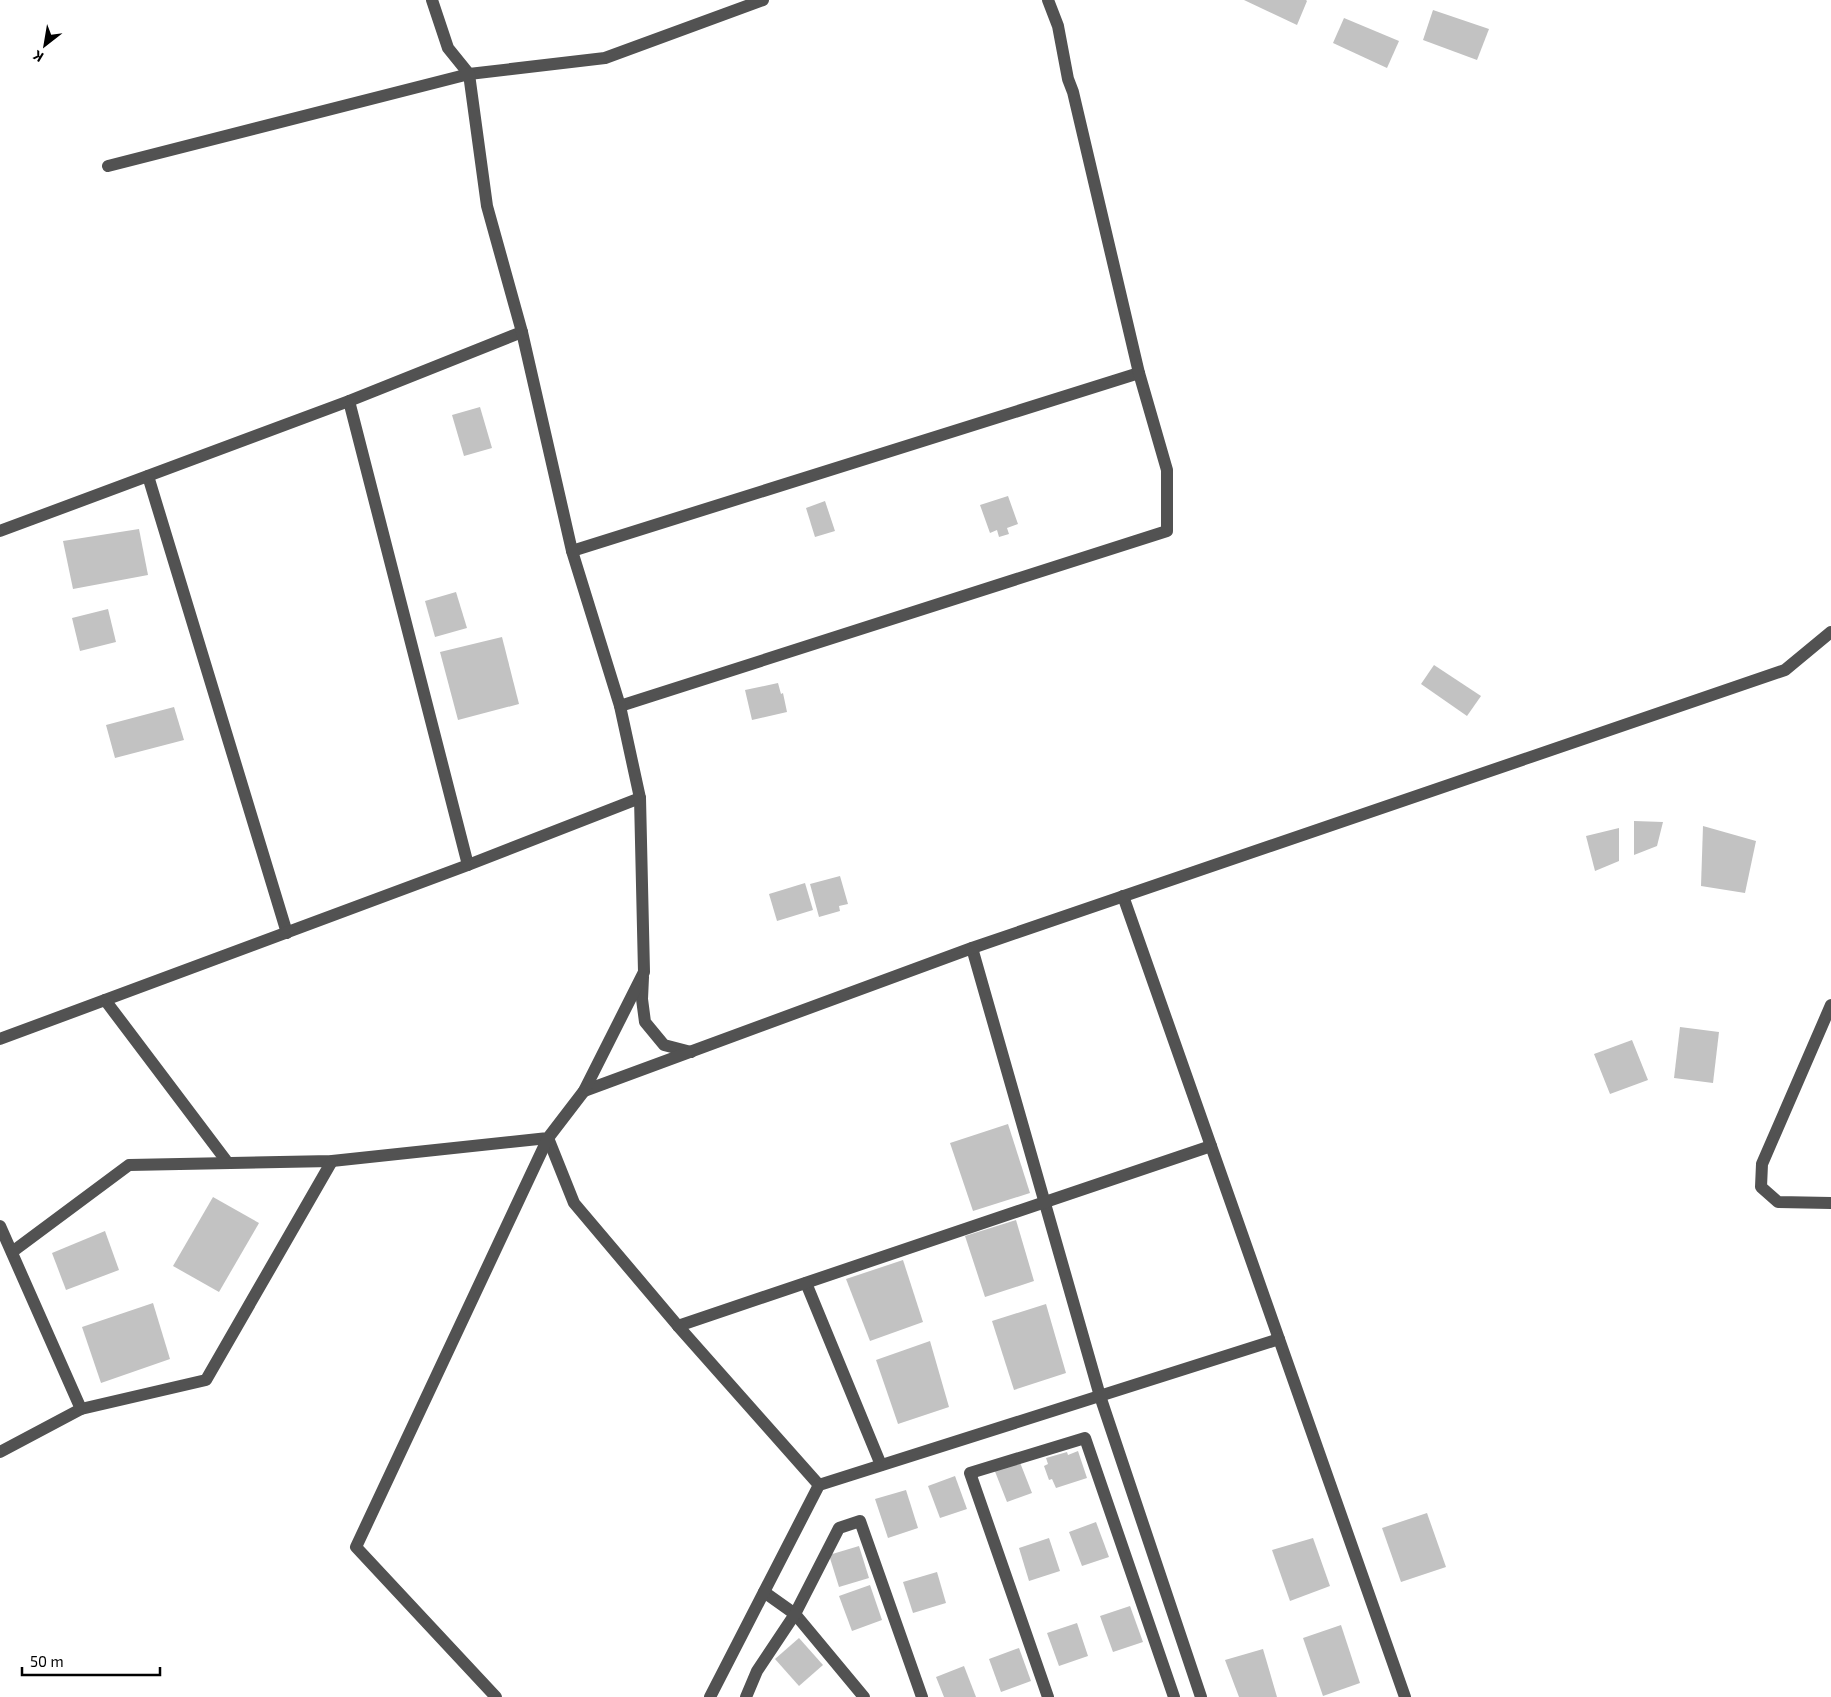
<svg xmlns="http://www.w3.org/2000/svg" width="1831" height="1697" viewBox="0 0 1831 1697" font-family="'Exo 2',sans-serif">
<style>
.building{fill:#c2c2c2}
.lines{fill:none;stroke-linecap:round;stroke-linejoin:round}
.minor{stroke:#525252;stroke-width:12}
</style>
<rect width="100%" height="100%" fill="#fff"/>
<g class="building">
<polygon points="1244,0 1306,0 1307,1 1297,25"/>
<polygon points="1433,10 1489,29 1477,60 1423,40"/>
<polygon points="1344,18 1399,41 1387,68 1333,43"/>
<polygon points="480,407 492,448 464,456 452,415"/>
<polygon points="1008,496 1018,524 1007,528 1009,534 999,537 997,530 990,533 980,505"/>
<polygon points="825,501 835,531 815,537 806,508"/>
<polygon points="139,529 148,575 73,589 63,541"/>
<polygon points="456,592 467,628 435,637 425,601"/>
<polygon points="108,609 116,642 80,651 72,618"/>
<polygon points="502,637 519,704 458,720 440,652"/>
<polygon points="1434,665 1481,696 1467,716 1421,684"/>
<polygon points="778,683 781,694 783,693 787,712 752,720 745,690"/>
<polygon points="174,707 184,740 115,758 106,725"/>
<polygon points="1634,821 1663,822 1657,846 1634,855"/>
<polygon points="1703,826 1756,841 1745,893 1701,886"/>
<polygon points="1619,828 1619,861 1595,871 1586,836"/>
<polygon points="840,876 848,904 839,906 840,911 819,917 810,884"/>
<polygon points="805,883 813,910 777,921 769,894"/>
<polygon points="1680,1027 1719,1032 1713,1083 1674,1078"/>
<polygon points="1632,1040 1648,1080 1610,1094 1594,1054"/>
<polygon points="1008,1124 1030,1193 973,1211 950,1143"/>
<polygon points="213,1197 259,1223 219,1292 173,1266"/>
<polygon points="1016,1220 1034,1281 985,1297 965,1236"/>
<polygon points="105,1231 119,1270 66,1290 52,1253"/>
<polygon points="903,1260 923,1322 870,1341 846,1279"/>
<polygon points="153,1303 170,1359 101,1383 82,1327"/>
<polygon points="1046,1304 1066,1373 1014,1390 992,1321"/>
<polygon points="930,1341 949,1407 898,1424 876,1360"/>
<polygon points="1078,1451 1087,1478 1056,1488 1052,1479 1049,1480 1044,1466 1048,1464 1046,1458 1067,1452 1068,1455"/>
<polygon points="1019,1460 1032,1493 1007,1502 994,1469"/>
<polygon points="955,1476 967,1509 940,1518 928,1486"/>
<polygon points="906,1490 918,1528 888,1538 875,1499"/>
<polygon points="1427,1513 1446,1567 1401,1582 1382,1528"/>
<polygon points="1096,1522 1109,1557 1082,1566 1069,1532"/>
<polygon points="1049,1538 1060,1571 1029,1581 1019,1548"/>
<polygon points="1313,1538 1330,1586 1290,1601 1272,1550"/>
<polygon points="859,1546 869,1578 839,1587 829,1555"/>
<polygon points="937,1572 946,1603 913,1613 903,1582"/>
<polygon points="870,1585 882,1620 852,1631 839,1596"/>
<polygon points="1130,1606 1143,1642 1113,1652 1100,1616"/>
<polygon points="1077,1623 1088,1656 1059,1666 1047,1633"/>
<polygon points="1341,1625 1360,1683 1323,1696 1303,1638"/>
<polygon points="799,1638 823,1665 799,1686 775,1659"/>
<polygon points="1019,1648 1031,1681 1001,1692 989,1659"/>
<polygon points="1263,1649 1277,1697 1239,1697 1225,1660"/>
<polygon points="964,1666 976,1697 944,1697 936,1677"/>
</g>
<g class="lines">
<g class="minor">
<polyline points="432,0 448,48 469,74 605,58 763,0"/>
<polyline points="349,401 468,865"/>
<polyline points="148,476 287,933"/>
<polyline points="0,531 349,401 522,332"/>
<polyline points="572,551 1139,373"/>
<polyline points="620,706 1167,531 1167,470 1139,373 1073,92 1068,79 1058,26 1048,0"/>
<polyline points="1123,896 1405,1697"/>
<polyline points="972,948 1100,1396 1201,1697"/>
<polyline points="643,977 642,999 645,1022 664,1045 691,1052"/>
<polyline points="105,1000 228,1163"/>
<polyline points="1831,1005 1762,1164 1761,1187 1778,1202 1831,1203"/>
<polyline points="0,1039 468,865 640,798"/>
<polyline points="584,1091 972,948 1785,670 1831,632"/>
<polyline points="548,1138 574,1203 678,1326 819,1485"/>
<polyline points="0,1226 81,1409"/>
<polyline points="12,1252 129,1165 332,1161 548,1138 584,1091 644,972 640,798 620,706 572,551 522,332 487,206 469,74 108,166"/>
<polyline points="806,1283 881,1465"/>
<polyline points="678,1326 1211,1146"/>
<polyline points="0,1452 81,1409 206,1380 332,1161"/>
<polyline points="764,1592 795,1614 864,1697"/>
<polyline points="496,1697 356,1547 548,1138"/>
<polyline points="710,1697 819,1485 1279,1339"/>
<polyline points="746,1697 757,1671 795,1614 839,1528 860,1521 922,1697"/>
<polyline points="1048,1697 970,1473 1085,1438 1174,1697"/>
</g>
</g>
<g transform="translate(45 45) rotate(211)" stroke="#ffffff" stroke-width="4" paint-order="stroke">
<path d="M0-4L9 19L0 12L-9 19Z" fill="#000000"/>
<text y="-8" font-size="14" font-weight="bold" text-anchor="middle" fill="#000000">K</text>
</g>
<path d="M22 1667v8h138v-8" fill="none" stroke="#000000" stroke-width="2.5"/>
<text x="30" y="1667" font-size="15" fill="#000000" stroke="#ffffff" stroke-width="4" paint-order="stroke">50 m</text>
</svg>
